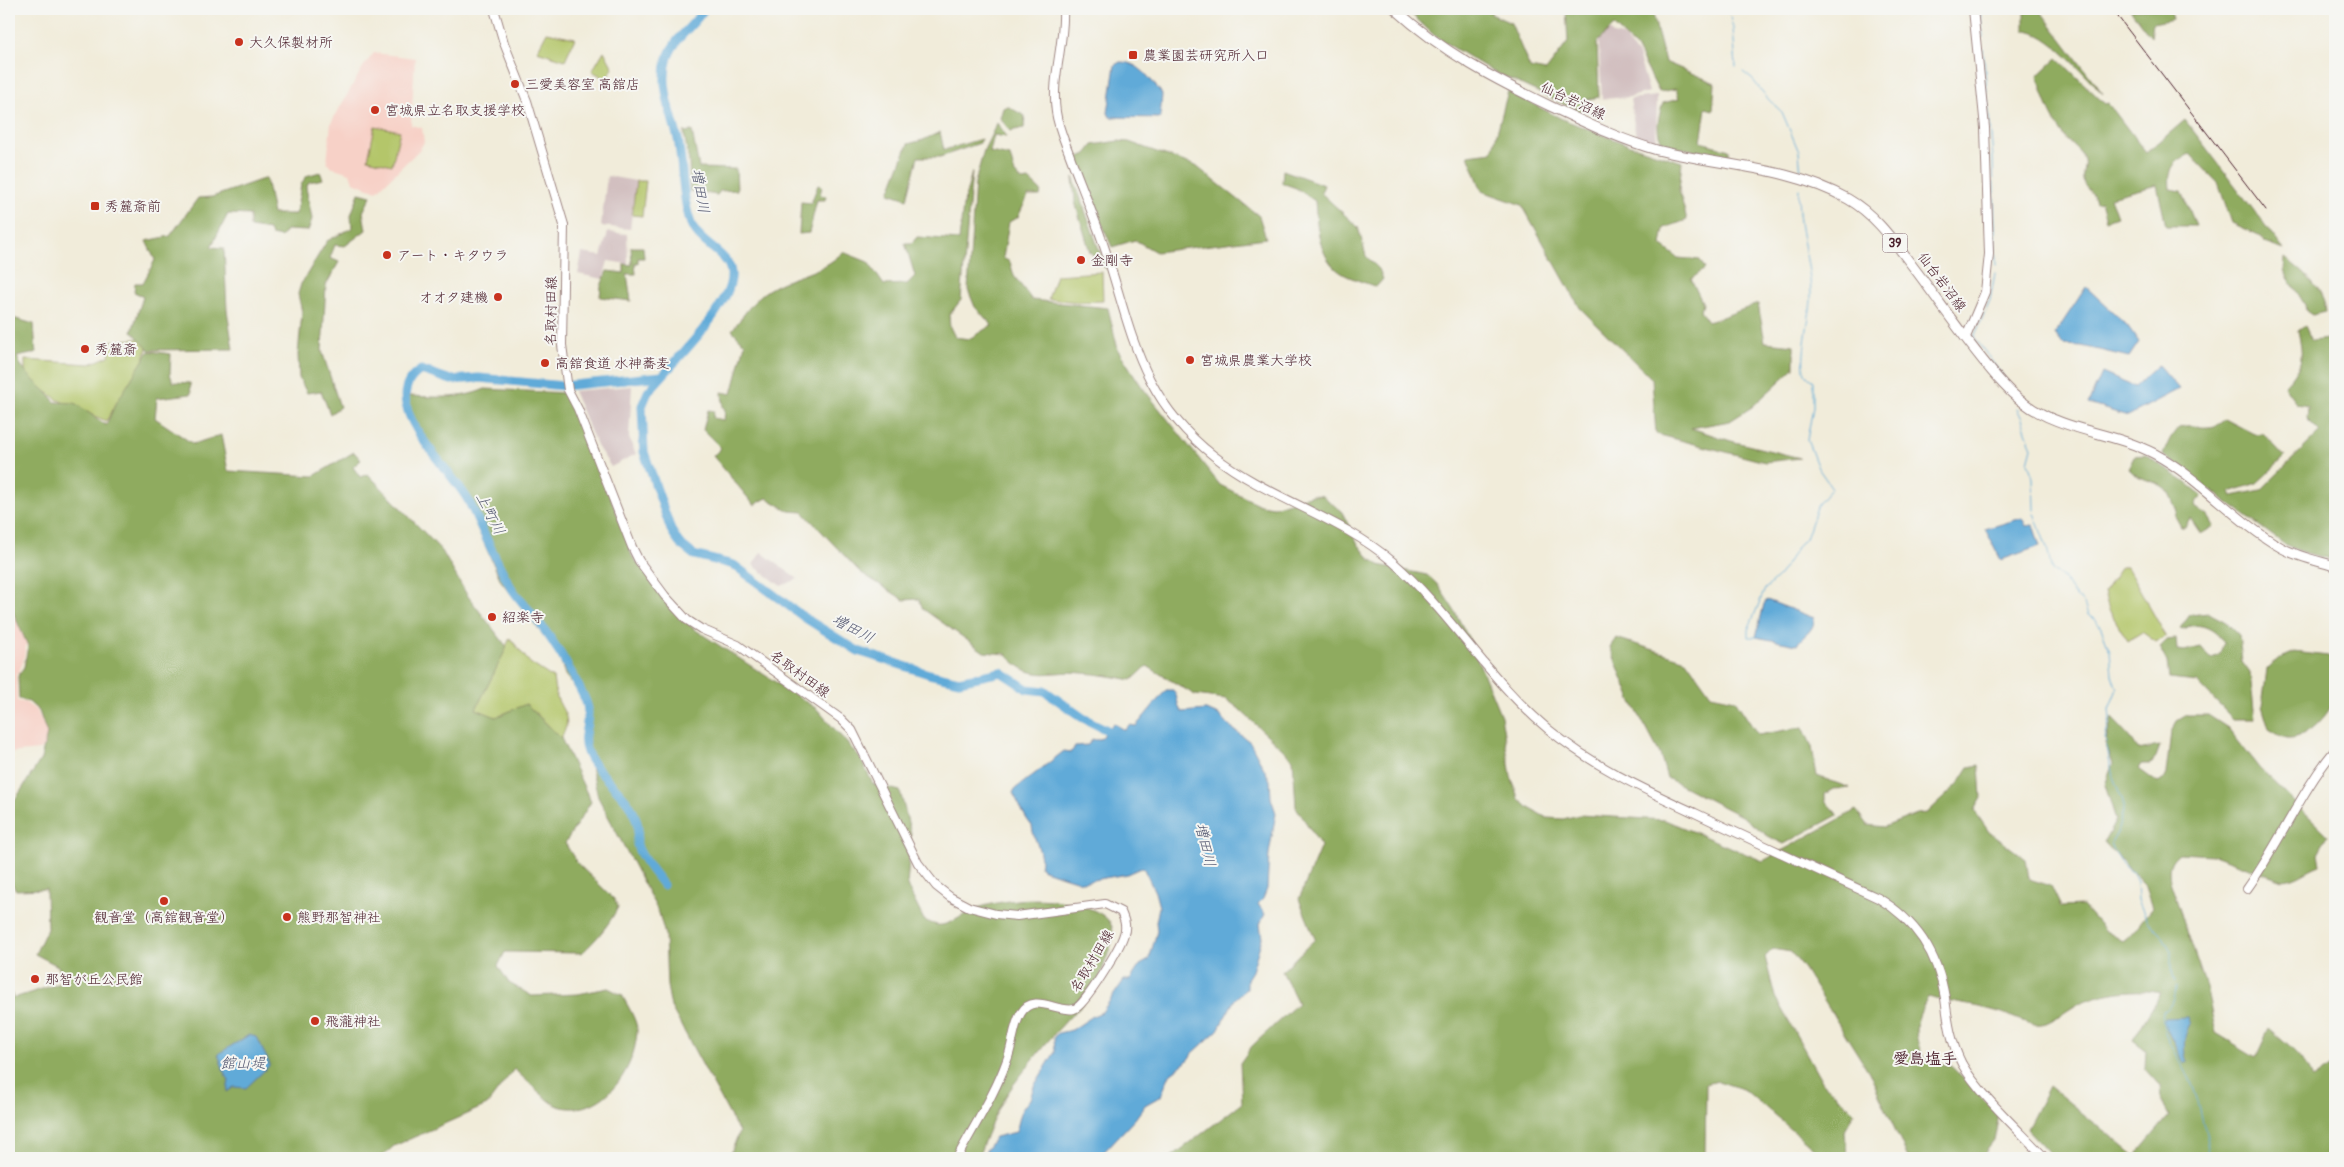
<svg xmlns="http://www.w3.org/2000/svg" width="2344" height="1167" viewBox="0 0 2344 1167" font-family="Pangolin,'Klee One',sans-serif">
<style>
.built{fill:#f7d1c7}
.industrial{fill:#d2bfc0}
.green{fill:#b4c66a;stroke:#7f724a}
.forest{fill:#8fab5e;stroke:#6c6544}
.water{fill:#60aad8;stroke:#556482}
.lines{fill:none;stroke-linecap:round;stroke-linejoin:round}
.stream{stroke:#60aad8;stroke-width:1}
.river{stroke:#60aad8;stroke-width:9}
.secondary-casing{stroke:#9e8682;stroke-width:10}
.primary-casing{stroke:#9e8682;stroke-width:11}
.secondary{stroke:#fff;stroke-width:8}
.primary{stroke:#fff;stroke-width:9}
.rail{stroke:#4a1f2b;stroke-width:1}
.poi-dot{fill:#c8321e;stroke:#f6f6f2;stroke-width:2}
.labels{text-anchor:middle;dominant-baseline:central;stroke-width:4;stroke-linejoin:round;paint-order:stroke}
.shield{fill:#f6f6f2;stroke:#7e6067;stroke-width:1}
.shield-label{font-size:12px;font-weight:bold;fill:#4a1f2b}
.poi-label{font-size:14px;fill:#4a1f2b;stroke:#f6f6f2;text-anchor:start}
.street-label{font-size:14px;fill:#4a1f2b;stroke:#f6f6f2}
.water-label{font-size:15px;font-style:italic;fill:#535770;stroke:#f6f6f2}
.quarter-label{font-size:16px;font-weight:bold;fill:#4a1f2b;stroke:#f6f6f2}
</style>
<rect width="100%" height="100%" fill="#f6f6f2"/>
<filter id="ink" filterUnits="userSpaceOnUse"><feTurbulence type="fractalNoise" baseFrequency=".02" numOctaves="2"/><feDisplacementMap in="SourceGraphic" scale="10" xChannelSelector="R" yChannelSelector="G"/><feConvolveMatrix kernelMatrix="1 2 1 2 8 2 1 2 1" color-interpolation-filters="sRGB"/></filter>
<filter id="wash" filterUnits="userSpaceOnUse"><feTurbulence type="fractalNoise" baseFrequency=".0096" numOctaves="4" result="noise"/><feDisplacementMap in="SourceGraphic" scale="20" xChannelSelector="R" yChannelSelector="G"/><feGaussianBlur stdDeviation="1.12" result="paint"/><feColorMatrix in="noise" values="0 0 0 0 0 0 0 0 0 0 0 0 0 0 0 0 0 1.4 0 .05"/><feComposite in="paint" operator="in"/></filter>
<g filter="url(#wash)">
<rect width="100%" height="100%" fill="#f1ecda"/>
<g class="built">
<polygon points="374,53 415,58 411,125 422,128 424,142 420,149 377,191 353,182 350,173 331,167 327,163 331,123 363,67"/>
<polygon points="9,605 26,643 23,662 18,674 16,674 17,701 26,703 37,711 47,734 43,748 39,750 9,753"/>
</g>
<g class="industrial">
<polygon points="1598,30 1611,31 1613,34 1623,36 1638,55 1649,92 1631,97 1602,99"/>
<polygon points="1657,96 1656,141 1651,142 1636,137 1630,99"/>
<polygon points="607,176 636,181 630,229 601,226"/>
<polygon points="608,232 627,234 628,264 608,261 603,279 578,274 582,253 601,256"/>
<polygon points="632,386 629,438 636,454 611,467 597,446 573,391"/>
<polygon points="761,552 798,579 781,586 753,565"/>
</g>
<g class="green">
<polygon points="547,32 575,38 565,60 537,51"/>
<polygon points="604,51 613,68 606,79 592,71"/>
<polygon points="375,126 400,131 392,165 368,159"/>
<polygon points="636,181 646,181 642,216 632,215"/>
<polygon points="1102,272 1103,301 1078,302 1048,299 1056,275"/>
<path d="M148,338C148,367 121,397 106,421L58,400L25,377V360L90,364L109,356L111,341Z"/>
<polygon points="2121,567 2127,567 2166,636 2156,642 2142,632 2128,641 2109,610 2104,592"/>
<path d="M510,638L530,663L553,678C554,685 555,692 557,698C565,716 572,718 561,738L526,704L496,718L476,709Z"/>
</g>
<g class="forest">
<path d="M1406,9H1491V14L1511,23L1530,68L1546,71L1568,42L1566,9H1656L1652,10L1665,62L1715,83L1713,110L1706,108L1701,142L1729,150V155L1665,146C1654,132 1658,119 1663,103L1679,99L1676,89L1659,92L1636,47L1614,26L1597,42L1599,97L1585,100L1581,112L1492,71L1436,37Z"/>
<path d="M2024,9H2039L2103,94C2086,77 2049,30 2024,31Z"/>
<polygon points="2130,9 2170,9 2173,19 2153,23 2151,37"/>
<path d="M2057,58L2105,104L2108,103L2146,153L2185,120L2284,250L2264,243L2261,236L2232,223L2218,183L2190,154C2172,162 2168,170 2170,189L2182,191L2196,226H2166L2157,185L2110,197L2117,216L2106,220L2101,202L2096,203C2094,191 2088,192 2084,184C2080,174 2087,166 2083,157C2080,150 2070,144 2065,137C2051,117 2044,100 2038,76Z"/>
<polygon points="1508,91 1562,119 1621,142 1682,162 1679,190 1687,220 1664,228 1661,245 1678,258 1700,260 1705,269 1691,279 1703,304 1700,311 1708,322 1758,304 1765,342 1794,345 1794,368 1752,407 1730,421 1691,428 1731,441 1800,458 1765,462 1656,434 1652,379 1580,308 1522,205 1482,191 1468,155 1492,152"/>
<polygon points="1007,106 1025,116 1024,128 1010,131 1000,118 1003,108"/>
<path d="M997,123L1006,137L994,135L990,152L1010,156L1015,174L1023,181L1029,180L1041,191L1040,196H1028L1018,217L1009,222L1003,258L1010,262L1014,276L1032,300L1108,308L1118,350L1142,387L1220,485L1260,505L1274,507L1312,495L1323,496L1342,512L1358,544L1370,559L1379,565L1427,575L1437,584L1454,610L1470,641L1501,716L1511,776L1518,798L1529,808L1547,818L1563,819L1579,815L1665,820L1763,861L1856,810L1867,825L1884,827L1917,814L1927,813L1958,784L1969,767L1979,765L1981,798L1974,810L1989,832L2026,859L2029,879L2051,886L2061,907L2083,906L2104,930L2123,941C2135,932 2142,919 2152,908L2144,884L2104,842L2116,820L2105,785L2113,763L2105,744L2112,718L2130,737L2138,750L2160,746L2156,757L2150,764H2142L2139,769L2158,783L2163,780L2166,774L2171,732L2177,721L2187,715H2208L2228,728L2259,768L2328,835L2318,853L2320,865C2306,870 2298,879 2283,880L2213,855L2179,853C2169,861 2168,868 2170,881L2206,987L2216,1033L2256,1057L2269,1029C2286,1044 2305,1057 2312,1079L2335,1064V1158H2054L2027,1129L2049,1086L2135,1156L2169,1116L2161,1100L2160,1085L2145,1068L2146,1050L2133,1040L2161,993C2138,988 2104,992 2082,1002C2070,1008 2058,1018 2046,1023C2030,1028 2013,1016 1999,1012C1976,1005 1951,1003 1928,997C1914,1024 1912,1032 1924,1059L1951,1066L1999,1114L1994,1141L1981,1158H1908L1869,1072L1804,969L1791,952L1773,949L1765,957L1775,997L1823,1083L1854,1112L1845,1131L1847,1157L1845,1158H1825L1745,1090L1718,1081L1706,1084L1705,1158H1170L1242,1103L1240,1063L1252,1046L1298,1003L1282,971L1315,939L1299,899L1321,846L1296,807L1293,759L1238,708L1226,699L1195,695L1147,666L1132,680C1116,677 1099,674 1082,673C1049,669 1033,685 1006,654L984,652L923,609L919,599L904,600L860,572L803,512L789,511L767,498L754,505L713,456L721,448L703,430L708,410L714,411L713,418L724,420L725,410L723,407L722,392L732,394L745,344L732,330C743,317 753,299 768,290C793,274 820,275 843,252L868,262L884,285L907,284L915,276L905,243H912L917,237L959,240L963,206L972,172L961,300L949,315L950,327L955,337L969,339L992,325L975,307L968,290L975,182L984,150Z"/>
<polygon points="692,131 699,168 736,169 737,190 720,191 717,195 690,191 689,162 684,132"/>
<polygon points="940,132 944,150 981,139 980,143 940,157 918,157 907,199 889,193 908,144 923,140"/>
<polygon points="1118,141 1129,142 1196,166 1259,216 1266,238 1156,252 1135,240 1112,247 1074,159 1086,154 1093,145"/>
<path d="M1283,170L1324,185L1321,193L1358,227L1366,256L1379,269L1383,279L1376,287C1365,282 1350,279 1340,272C1318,257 1317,225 1315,201L1296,188L1282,183Z"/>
<polygon points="320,172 323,179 309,182 306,187 312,219 308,231 286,230 281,237 271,235 269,230 250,227 250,215 228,214 211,247 224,248 227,310 233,349 149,350 132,331 143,297 134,292 135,283 143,283 155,260 146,241 170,236 198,198 212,197 266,178 273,214 296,214 301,185 306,176"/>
<polygon points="1073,177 1106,269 1090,252 1075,202"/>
<polygon points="818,185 822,186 820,195 826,196 825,200 817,200 809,233 799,234 801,202 811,203"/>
<polygon points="359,193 371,196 363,212 366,230 345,246 335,245 330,258 339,262 326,285 322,351 340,407 330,414 321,391 307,393 299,378 298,354 302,312 298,294 301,284 327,241 352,228 351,215"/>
<polygon points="631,247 643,247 644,258 638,258 638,263 635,263 636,274 627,274 631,301 600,297 601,286 607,271 624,273 624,264 632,265"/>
<path d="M2285,258C2303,271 2324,289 2326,312L2312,315L2306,311L2305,305L2284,271Z"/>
<path d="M9,317L34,324L36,353L17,357C24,376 43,386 55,402L75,403L106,425L115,405L149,351L171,354L170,374L173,382L190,383L191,394L157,398L155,418L193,444L221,435L228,471L314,476L354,452L361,460L353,467L360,477L368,474L442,551L467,595L507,647L476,709L496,717L526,704L561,738L591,802L565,843L577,863L614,899L618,907C609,925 597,939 582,953L505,952L498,966L509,983L532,996L578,994L608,988L622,995C627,1005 637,1020 637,1030C636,1070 602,1119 558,1106C549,1103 523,1077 514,1069L487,1105L394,1146L380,1158H9V990L14,998L64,982L58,966L35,954L47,929L46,889L16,890L9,879V801L15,800L41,759L47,734L39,711L29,702L19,699L18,676L24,667L28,646L9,603Z"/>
<path d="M2305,326L2312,341L2335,338V560L2302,552L2284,544L2163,455C2166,448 2169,439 2174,433C2182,421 2195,428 2207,427C2215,427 2220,424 2225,419L2254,434L2263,433L2285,457L2257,483L2230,492L2232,496L2261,490L2320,432L2307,419L2308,406L2297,404L2284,386C2303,367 2304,357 2298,331Z"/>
<path d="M485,389L566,393L598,462L632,556L665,598L694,629L817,709L860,758L873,784L900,791L911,834L907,886L924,920C929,922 936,926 942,925C955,923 970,909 984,906C1018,897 1054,896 1088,908C1123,921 1114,937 1103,968C1093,996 1087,999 1067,1020C1051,1037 1035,1056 1021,1075C999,1102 990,1125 978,1158H729L739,1132L671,1007L667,986L665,935L659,913L598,797L592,771L584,699L565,675L559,655L501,581L463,496L411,414L408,396C436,397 459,400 485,389Z"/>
<path d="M2145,455L2184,481L2202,495L2197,501L2195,507L2208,516L2214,526L2201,534L2190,518L2185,527H2181L2175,516L2177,511C2174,505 2172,498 2169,493C2161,479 2140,483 2128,468L2134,456Z"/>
<path d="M2209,613L2226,622L2239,635L2242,662L2250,673L2255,719H2233L2197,682L2169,679L2167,662L2159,647L2166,640L2176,639L2177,650L2184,651L2201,647L2212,660L2219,655L2224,643C2216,629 2198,620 2183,629L2180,628L2190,615Z"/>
<polygon points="1616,638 1686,660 1711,695 1735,700 1758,735 1803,727 1812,747 1817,776 1850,788 1833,789 1825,794 1825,801 1838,815 1784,844 1768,836 1743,817 1667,778 1660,754 1632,702 1610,647"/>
<path d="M2294,652L2328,656C2335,667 2339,684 2335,697C2330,715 2306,740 2287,738C2281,737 2274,732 2269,729L2262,706L2267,669L2278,659Z"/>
</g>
<g class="water">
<path d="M1120,62C1139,62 1149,78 1160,91L1162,95L1160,118L1110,117L1108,113L1115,65Z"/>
<polygon points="2086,287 2127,325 2139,342 2129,357 2082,346 2063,345 2055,334"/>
<polygon points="2158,365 2179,389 2128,416 2088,404 2102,373 2135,387"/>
<polygon points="2022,518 2026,526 2033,525 2040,546 2001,560 1985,529"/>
<path d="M1767,600L1814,618C1815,632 1802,635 1797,645L1756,637L1764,604Z"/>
<path d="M1166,690H1173C1179,697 1176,706 1182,712L1206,710L1219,715L1228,725L1250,742L1270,780L1271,798L1276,813L1269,854L1267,889L1263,899L1258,904L1265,914L1260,924L1262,938L1252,971L1247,979V988L1235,999L1218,1030L1193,1053L1186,1062L1170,1074L1161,1096L1145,1105L1135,1119L1098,1158H981L995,1137L1016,1132L1022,1109L1030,1099L1034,1086L1055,1052L1054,1037L1058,1033L1072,1030L1093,1016L1102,1012L1124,980H1130L1140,965L1149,960L1157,931L1156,922L1159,907L1155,892L1143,867L1127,874L1082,882L1044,870L1040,867C1044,852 1033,840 1032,826C1023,815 1020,805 1013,793L1015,789L1064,751L1071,752L1076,746L1088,745L1092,739L1096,740L1102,738L1105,733H1107L1113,723L1125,730L1129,725L1136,726Z"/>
<path d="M2187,1017L2190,1024C2183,1036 2183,1050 2187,1062H2183L2163,1022L2165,1018Z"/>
<polygon points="249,1035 256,1037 269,1062 269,1066 246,1088 234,1087 227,1092 229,1080 225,1074 218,1054"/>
</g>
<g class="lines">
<g class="stream">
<polyline points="1728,9 1733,28 1736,67"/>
<polyline points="1980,9 1983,37"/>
<polyline points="1983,49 1993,158 1996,265"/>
<polyline points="1743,72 1753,80 1769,100 1782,112 1799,152 1801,174"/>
<polyline points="1995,273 1990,300 1974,337 2008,383"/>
<path d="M2017,409C2024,420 2026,434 2032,447L2028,462L2033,478L2034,509"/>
<polyline points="2034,513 2047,548 2052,571 2063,577 2074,595 2083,602 2088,615 2095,619 2101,628 2110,651 2112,675 2117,689 2109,709 2110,719 2105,739 2113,777 2123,801 2123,811 2117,833 2111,843 2115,853 2122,864 2132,872 2137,882 2138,900 2147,920 2162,935 2171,951 2171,968 2175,982"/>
<path d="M1758,637H1748V630L1765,589L1779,576L1800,543L1806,539L1818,504L1832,488L1818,468L1807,440L1813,407V381C1810,379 1806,376 1805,373C1800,360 1810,316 1811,300C1812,262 1795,226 1799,189"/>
<path d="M2176,987C2175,998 2173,1005 2163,1011C2160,1039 2181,1058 2191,1082C2201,1106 2205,1133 2210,1158"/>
</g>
<g class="river">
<path d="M704,9C694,26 675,37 668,57C665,67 664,80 666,91C668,107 674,123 678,139C683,164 682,206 693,228C704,249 738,255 730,284C722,316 670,366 648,392L642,406L644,452L671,530L679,543L694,555L734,565L805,618L858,651L929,674L959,681L1001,672L1027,689L1045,691L1083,718L1119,736"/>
<path d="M662,376L564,386L479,378L451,380L421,370C371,401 454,471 469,502C483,530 495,560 511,587C518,599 529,609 537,620C555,643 571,670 584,697C595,718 579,733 587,752C593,769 617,787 629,804C633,811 638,821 638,829C638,834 636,839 637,844C639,856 655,874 663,885"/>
</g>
</g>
</g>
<g filter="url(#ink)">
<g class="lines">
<defs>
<g id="secondary">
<path d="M494,9L504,43L527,101L564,225L562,345L568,390L578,409L632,547L639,561L665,596L687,620L701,629L738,645L841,719L852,730L918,863L936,886L950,897L969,907L996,914L1017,916L1105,904L1121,912C1124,919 1127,926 1124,934C1121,946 1085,1006 1074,1009C1057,1013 1034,992 1021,1013C1013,1026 1013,1045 1007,1060C995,1094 974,1126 957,1158"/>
<path d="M1063,9C1065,44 1051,77 1056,112C1058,127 1065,142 1070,156C1079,180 1089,204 1098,229C1131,318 1132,392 1214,456C1269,499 1339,516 1393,562C1450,612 1489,680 1548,729C1593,766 1643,789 1695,813C1756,842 1817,870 1878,898C1917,921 1938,954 1945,998C1948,1022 1951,1043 1962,1064C1979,1094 2021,1132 2045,1158"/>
<polyline points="1966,337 1985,292 1989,254 1985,128 1973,9"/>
<path d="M2247,889C2280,843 2300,792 2335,750"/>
</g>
<path id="primary" d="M1395,9C1442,52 1496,80 1552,107C1586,123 1621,140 1657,150C1720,166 1789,166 1848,199C1876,215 1894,242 1914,268C1943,306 1970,348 2003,384C2048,434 2101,426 2155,454C2201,479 2236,522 2282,548C2298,557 2318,561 2335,566"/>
</defs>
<use href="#secondary" class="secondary-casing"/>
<use href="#primary" class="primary-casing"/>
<use href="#secondary" class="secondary"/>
<use href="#primary" class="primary"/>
<polyline class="rail" points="2112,9 2266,210"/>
</g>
</g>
<g class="poi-dot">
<circle cx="239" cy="42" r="5"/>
<rect x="1128" y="50" width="10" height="10" rx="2.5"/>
<circle cx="515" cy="84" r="5"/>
<circle cx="375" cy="110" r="5"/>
<rect x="90" y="201" width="10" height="10" rx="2.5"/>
<circle cx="387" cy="255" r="5"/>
<circle cx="1081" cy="260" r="5"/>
<circle cx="498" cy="297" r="5"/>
<circle cx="85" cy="349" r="5"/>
<circle cx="1190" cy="360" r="5"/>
<circle cx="545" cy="363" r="5"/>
<circle cx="492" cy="617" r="5"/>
<circle cx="164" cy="901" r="5"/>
<circle cx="287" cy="917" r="5"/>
<circle cx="35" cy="979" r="5"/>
<circle cx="315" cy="1021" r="5"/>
</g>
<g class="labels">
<rect class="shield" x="1882.5" y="233.5" width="25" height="19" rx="4"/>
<g class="shield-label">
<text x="1895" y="243">39</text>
</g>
<g class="poi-label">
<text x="249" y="42">大久保製材所</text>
<text x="1143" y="55">農業園芸研究所入口</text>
<text x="525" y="84">三愛美容室 高舘店</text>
<text x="385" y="110">宮城県立名取支援学校</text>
<text x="105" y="206">秀麓斎前</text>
<text x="397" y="255">アート・キタウラ</text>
<text x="1091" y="260">金剛寺</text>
<text x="488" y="297" text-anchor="end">オオタ建機</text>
<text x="95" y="349">秀麓斎</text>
<text x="1200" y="360">宮城県農業大学校</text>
<text x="555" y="363">高舘食道 水神蕎麦</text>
<text x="502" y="617">紹楽寺</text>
<text x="164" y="917" text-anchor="middle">観音堂（高舘観音堂）</text>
<text x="297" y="917">熊野那智神社</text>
<text x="45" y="979">那智が丘公民館</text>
<text x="325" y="1021">飛瀧神社</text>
</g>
<g class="street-label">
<text transform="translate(1573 101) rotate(25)">仙台岩沼線</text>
<text transform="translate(1942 282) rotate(53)">仙台岩沼線</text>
<text transform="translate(551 311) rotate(-89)">名取村田線</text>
<text transform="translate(800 674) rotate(36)">名取村田線</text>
<text transform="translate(1092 961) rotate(-59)">名取村田線</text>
</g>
<g class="water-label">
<text transform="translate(700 191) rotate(80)">増田川</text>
<text transform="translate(490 514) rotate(63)">上町川</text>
<text transform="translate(853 629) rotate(28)">増田川</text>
<text transform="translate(1205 845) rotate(77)">増田川</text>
<text x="243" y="1063">館山堤</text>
</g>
<g class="quarter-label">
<text x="1925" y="1059">愛島塩手</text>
</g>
</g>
<rect width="2344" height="1167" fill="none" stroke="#f6f6f2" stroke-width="30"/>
</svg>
